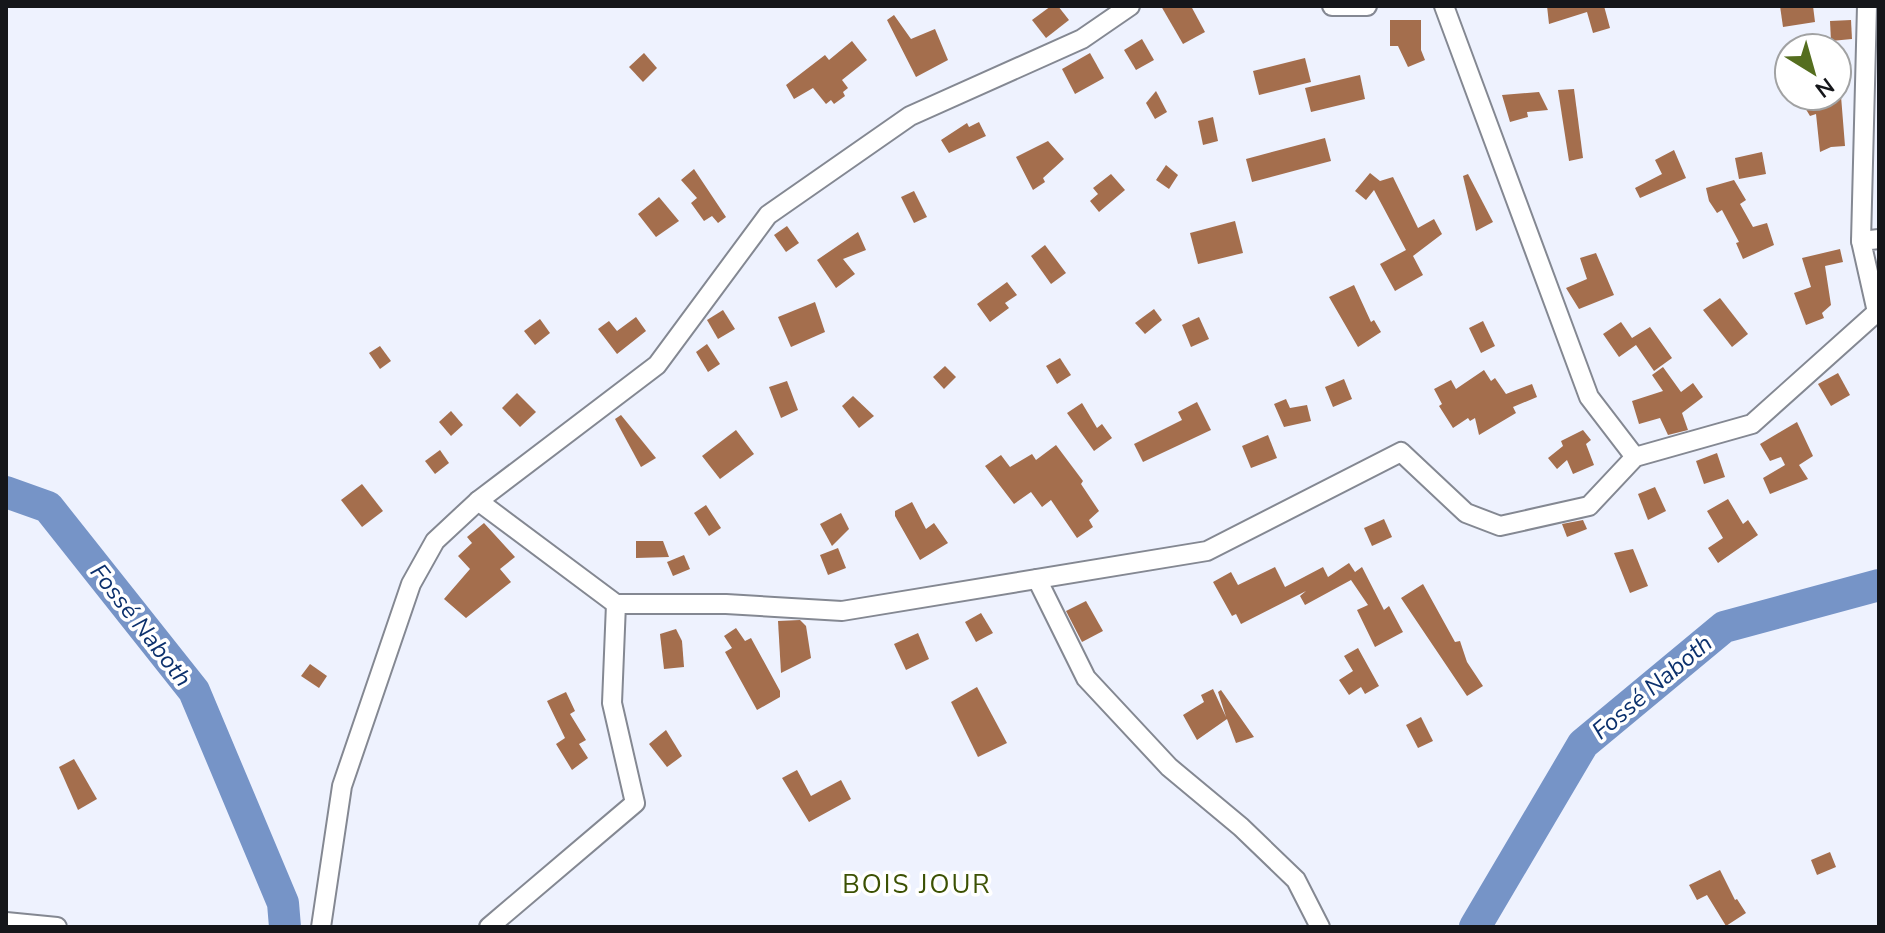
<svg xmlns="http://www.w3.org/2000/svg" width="1885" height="933" viewBox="0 0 1885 933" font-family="'Nunito Sans',sans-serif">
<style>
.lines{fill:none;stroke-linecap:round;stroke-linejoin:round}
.river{stroke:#7694c7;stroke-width:32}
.building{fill:#a46e4d}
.minor-casing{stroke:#848892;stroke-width:22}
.minor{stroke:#fff;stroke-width:18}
.labels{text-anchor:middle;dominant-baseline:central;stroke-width:7;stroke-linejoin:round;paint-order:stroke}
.water-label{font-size:24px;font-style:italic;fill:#0c316d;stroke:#fff}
.quarter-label{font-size:26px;letter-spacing:2px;fill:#3c5103;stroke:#fff}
</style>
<rect width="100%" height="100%" fill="#eef2fe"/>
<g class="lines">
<g class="river">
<polyline points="6,492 48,507 194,691 283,903 285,927"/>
<polyline points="1475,927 1583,744 1724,627 1879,585"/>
</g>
</g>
<g class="building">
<polygon points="1051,6 1058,6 1069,20 1046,38 1032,20"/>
<polygon points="1161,6 1191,6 1205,32 1183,44"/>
<polygon points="1547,6 1604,6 1610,28 1593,33 1587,12 1549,24"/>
<polygon points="1780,6 1813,6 1815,22 1783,27"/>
<polygon points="894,15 911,39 935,29 948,60 916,77 887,20"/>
<polygon points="1390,20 1421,20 1421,50 1425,60 1408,67 1398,46 1390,46"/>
<polygon points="1851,20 1852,39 1831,41 1830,21"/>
<polygon points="1142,39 1154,60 1136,70 1124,50"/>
<polygon points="852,41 867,60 842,80 848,88 843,92 845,96 834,104 831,100 826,104 813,88 794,99 786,85 825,55 829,60"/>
<polygon points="644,53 657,68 643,82 629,67"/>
<polygon points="1090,53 1104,78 1075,94 1062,69"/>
<polygon points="1305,58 1311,82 1259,95 1253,71"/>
<polygon points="1360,75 1365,99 1311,112 1305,88"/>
<polygon points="1574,89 1583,158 1569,161 1558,90"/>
<polygon points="1156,91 1167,112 1155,119 1146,103"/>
<polygon points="1539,92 1548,110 1527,112 1528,117 1510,122 1502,95"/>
<polygon points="1798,96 1841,96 1845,146 1831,147 1820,152 1816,114 1810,116"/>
<polygon points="1213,117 1218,141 1203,145 1198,121"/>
<polygon points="979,122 986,136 949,153 941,140 967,123 969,127"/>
<polygon points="1325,138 1331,161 1252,182 1246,159"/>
<polygon points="1048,141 1064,159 1043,178 1045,182 1033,190 1016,157"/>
<polygon points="1674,150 1686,178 1640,198 1635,188 1662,174 1655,160"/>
<polygon points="1762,152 1766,174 1739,179 1735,158"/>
<polygon points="1166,165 1178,175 1169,189 1156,180"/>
<polygon points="694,169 726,217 718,223 712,216 704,221 691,203 697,198 681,180"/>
<polygon points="1370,173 1380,181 1393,177 1418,228 1434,219 1442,234 1413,256 1423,275 1395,291 1380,264 1406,250 1374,190 1366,200 1355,191"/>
<polygon points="1111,174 1125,190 1099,212 1090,201 1098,194 1093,188"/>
<polygon points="1468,174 1493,222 1476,231 1463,176"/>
<polygon points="1734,180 1746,200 1740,204 1753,227 1767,223 1774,245 1743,259 1736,243 1739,242 1722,210 1717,213 1709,201 1706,188"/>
<polygon points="914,191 927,217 914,223 901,197"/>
<polygon points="659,197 679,221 656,237 638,214"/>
<polygon points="1235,221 1243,253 1198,264 1190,233"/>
<polygon points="787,226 799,243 786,252 774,235"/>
<polygon points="858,232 866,250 843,259 855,274 836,288 817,260"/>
<polygon points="1045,245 1066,273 1051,284 1031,256"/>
<polygon points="1840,249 1843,262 1825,266 1831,305 1822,313 1824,318 1806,325 1794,293 1811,287 1802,258"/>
<polygon points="1596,253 1614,295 1579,309 1566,288 1587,279 1580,258"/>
<polygon points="1007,282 1017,295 1005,303 1009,308 990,322 977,304"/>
<polygon points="1354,285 1371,322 1374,320 1381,332 1358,347 1329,297"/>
<polygon points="1720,298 1748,334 1732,347 1703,310"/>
<polygon points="815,302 825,332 791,347 778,317"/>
<polygon points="1154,309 1162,320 1145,334 1135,323"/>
<polygon points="723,310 735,329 718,339 707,320"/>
<polygon points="636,317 646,331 617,354 598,329 609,321 617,331"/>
<polygon points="1199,317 1209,339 1191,347 1182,325"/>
<polygon points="540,319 550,333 535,345 524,331"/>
<polygon points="1483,321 1495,346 1481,353 1469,328"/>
<polygon points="1621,322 1632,338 1650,327 1672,358 1654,371 1636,345 1619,357 1603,334"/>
<polygon points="707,344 720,364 708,372 696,352"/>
<polygon points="380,346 391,361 380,369 369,353"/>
<polygon points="1060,358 1071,375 1057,384 1046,366"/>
<polygon points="945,366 956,377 944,389 933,377"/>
<polygon points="1663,367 1681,392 1693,383 1703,397 1682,413 1688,430 1668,435 1660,418 1639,424 1632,401 1663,391 1652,375"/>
<polygon points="1484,370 1491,381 1495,378 1506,394 1532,384 1537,397 1513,407 1516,413 1479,435 1475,418 1470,421 1468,418 1453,428 1439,406 1442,404 1434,389 1451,380 1456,389"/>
<polygon points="1838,373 1850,395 1831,406 1818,384"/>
<polygon points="1344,379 1352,399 1333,407 1325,387"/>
<polygon points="787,381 798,410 781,418 769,387"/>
<polygon points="517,393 536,412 520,427 502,408"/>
<polygon points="853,396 874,416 859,428 842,406"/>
<polygon points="1286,399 1290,408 1307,405 1311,421 1284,427 1274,404"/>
<polygon points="1197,402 1211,430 1143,462 1134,444 1182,420 1178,412"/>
<polygon points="1082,403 1097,428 1102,424 1112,438 1094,451 1067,413"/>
<polygon points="451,411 463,425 451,436 439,422"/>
<polygon points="621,415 656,458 641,467 615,419"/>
<polygon points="1797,422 1813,456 1799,465 1808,479 1770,494 1763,478 1785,465 1781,457 1770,461 1760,444"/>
<polygon points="736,430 754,454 720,479 702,456"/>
<polygon points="1583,430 1591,440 1586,444 1594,465 1573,474 1567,460 1557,469 1548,458 1563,446 1561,441"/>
<polygon points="1268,435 1277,458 1251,468 1242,446"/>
<polygon points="1056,445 1083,481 1081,484 1099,511 1089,520 1093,527 1077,538 1051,500 1042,507 1031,492 1014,504 985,466 1001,455 1010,467 1032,454 1036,460"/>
<polygon points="440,450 449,463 435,474 425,461"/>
<polygon points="1717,453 1725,477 1704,484 1696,461"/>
<polygon points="362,484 383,511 362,527 341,500"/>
<polygon points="1655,487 1666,511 1648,520 1638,494"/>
<polygon points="1728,499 1743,524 1748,520 1758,535 1718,563 1708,548 1723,538 1707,511"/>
<polygon points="912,502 926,529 934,523 948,543 920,560 895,516 895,511"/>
<polygon points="706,505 721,528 709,536 694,513"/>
<polygon points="841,513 849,529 832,546 820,524"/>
<polygon points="1384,519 1392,537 1372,546 1364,528"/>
<polygon points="1583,520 1587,529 1567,537 1562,524"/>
<polygon points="484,523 515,557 500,569 511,582 466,618 444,599 470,569 458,556 472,543 467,537"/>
<polygon points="636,541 663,541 669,557 636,558"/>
<polygon points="838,548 846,568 828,575 820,555"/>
<polygon points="1633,549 1648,586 1630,593 1614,553"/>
<polygon points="684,555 690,569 673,576 667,562"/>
<polygon points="1349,563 1355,572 1362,567 1384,610 1389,606 1403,632 1375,647 1357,610 1368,605 1351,580 1305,605 1300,596 1306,591 1241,624 1236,614 1232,616 1213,582 1231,572 1238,585 1275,567 1285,587 1323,567 1328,577"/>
<polygon points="1423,584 1455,642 1460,641 1467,662 1483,686 1467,696 1401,598"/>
<polygon points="1086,601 1103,631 1082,642 1066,611"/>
<polygon points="981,613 993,633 976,642 965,622"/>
<polygon points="800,620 806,626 811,658 781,673 778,621"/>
<polygon points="736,628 745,641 751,638 780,691 780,697 757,710 725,652 732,648 724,636"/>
<polygon points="676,629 682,641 684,667 664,669 660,634"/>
<polygon points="918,633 929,659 906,670 894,644"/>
<polygon points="1358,648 1379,686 1365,694 1361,687 1349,695 1339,680 1353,671 1344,656"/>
<polygon points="310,664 327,676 319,688 301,676"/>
<polygon points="977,687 1007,743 978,757 951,702"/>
<polygon points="1213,689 1226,717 1218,692 1221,690 1254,737 1236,743 1227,719 1197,740 1183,715 1204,702 1201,695"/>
<polygon points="566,692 575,711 570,714 586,740 579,744 588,758 572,770 556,744 565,738 547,701"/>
<polygon points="1421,717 1433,741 1418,748 1406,725"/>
<polygon points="666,730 682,756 667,767 649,744"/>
<polygon points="74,759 97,799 78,810 59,767"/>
<polygon points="797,770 811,796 841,780 851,799 809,822 782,778"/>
<polygon points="1830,852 1836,867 1817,875 1811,860"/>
<polygon points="1720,870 1735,900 1737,899 1746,913 1726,926 1707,895 1697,900 1689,885"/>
</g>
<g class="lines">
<defs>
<g id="minor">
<polyline points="1332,6 1367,6"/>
<polyline points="1444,6 1589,397 1635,457"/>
<polyline points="1861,241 1867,6"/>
<polyline points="478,501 616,604 726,604 842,611 1207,551 1401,452 1466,513 1500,526 1589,506 1635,457 1752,424 1877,312 1861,241 1879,239"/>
<polyline points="1037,579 1086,678 1169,767 1241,827 1296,880 1320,927"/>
<polyline points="6,922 57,927"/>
<polyline points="321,927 342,786 411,584 435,541 478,501 657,365 768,215 910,116 1082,39 1130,6"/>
<polyline points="489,927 635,803 612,703 616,604"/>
</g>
</defs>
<use href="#minor" class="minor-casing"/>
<use href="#minor" class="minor"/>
</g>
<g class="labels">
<g class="water-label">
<text transform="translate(141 625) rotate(52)">Fossé Naboth</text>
<text transform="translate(1652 687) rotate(-40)">Fossé Naboth</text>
</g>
<g class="quarter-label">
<text x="917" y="884">BOIS JOUR</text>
</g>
</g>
<rect width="1885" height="933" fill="none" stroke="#15161a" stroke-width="16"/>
<g transform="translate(1813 72) rotate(143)"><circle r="38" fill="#ffffff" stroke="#a1a2a3" stroke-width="2"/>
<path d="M0-6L14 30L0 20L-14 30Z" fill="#556e1f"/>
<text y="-12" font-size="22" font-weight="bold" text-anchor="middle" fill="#15161a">N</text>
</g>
</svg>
